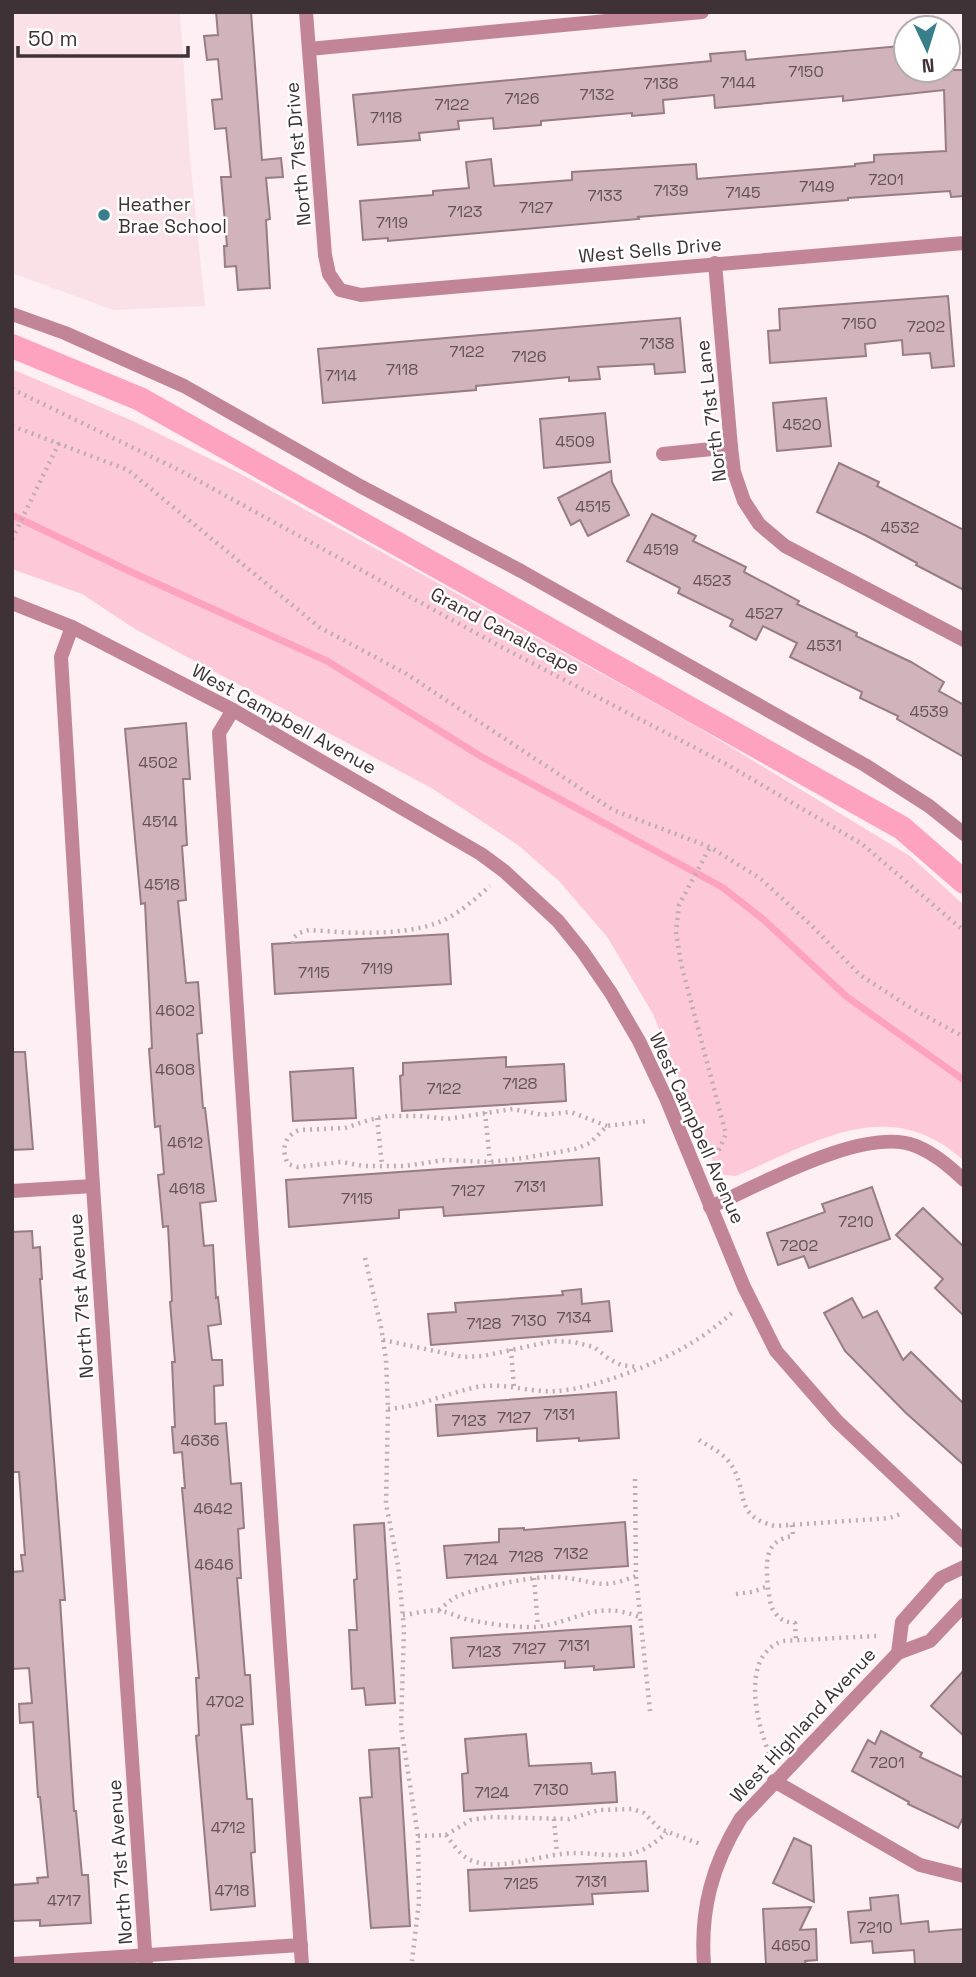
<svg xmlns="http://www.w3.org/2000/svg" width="976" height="1977" viewBox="0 0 976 1977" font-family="'Space Grotesk',sans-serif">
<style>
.built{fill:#fae1e8}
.green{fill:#fdc9d8}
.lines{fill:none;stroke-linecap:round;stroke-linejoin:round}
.stream{stroke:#fea3bf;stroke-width:7}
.canal{stroke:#fea3bf;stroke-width:24}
.building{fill:#d1b3bb;stroke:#987c83;stroke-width:2}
.path{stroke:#bbadb1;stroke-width:4.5;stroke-dasharray:2 5;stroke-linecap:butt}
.lane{stroke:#c28597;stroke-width:14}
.street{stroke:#c28597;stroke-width:14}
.poi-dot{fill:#397f8b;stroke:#fff;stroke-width:2.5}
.labels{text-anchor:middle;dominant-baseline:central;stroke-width:5;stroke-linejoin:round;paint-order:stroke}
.number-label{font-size:16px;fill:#645257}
.street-label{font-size:19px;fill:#3f3236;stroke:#fff}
.poi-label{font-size:19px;fill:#3f3236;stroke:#fff;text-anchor:start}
</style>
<rect width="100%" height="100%" fill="#fdeff3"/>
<polygon class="built" points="12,12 180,12 190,157 205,306 113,310 12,273"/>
<path class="green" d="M12,369L133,421L241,474L696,726L910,856L964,905V1161C889,1092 814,1143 736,1176L724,1175L714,1165L653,1014L608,938L559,881L518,845L433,789L135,629L82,594L12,569Z"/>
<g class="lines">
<polyline class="stream" points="12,515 127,570 327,661 482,757 722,887 764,920 847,997 964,1080"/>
<polyline class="canal" points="12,346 140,399 902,828 964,882"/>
</g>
<g class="building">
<polygon points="216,12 251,12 262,160 281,158 283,177 266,178 270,219 266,220 270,288 238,290 236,266 225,267 224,246 227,246 221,177 231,177 226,128 215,129 212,100 222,99 218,59 207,60 204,36 218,35"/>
<polygon points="900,46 903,70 964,70 964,196 951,197 950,191 848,198 848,200 638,217 639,219 388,241 388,238 363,240 360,201 433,195 433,191 469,188 466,162 491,159 494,186 572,180 572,172 696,164 697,179 855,166 855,164 874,162 874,155 946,151 944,90 843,101 843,96 715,108 714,95 663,100 664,113 632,116 632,113 541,121 541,125 494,129 493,118 458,121 459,129 419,133 420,140 358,145 353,95 711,61 710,54 745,51 746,60"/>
<polygon points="948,296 954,366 932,368 930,353 903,355 902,340 865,344 866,356 770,363 768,331 780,330 779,309"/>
<polygon points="680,318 685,372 655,374 654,364 598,367 600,379 569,381 569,377 476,386 476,390 323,403 318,349"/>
<polygon points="826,398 831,446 777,451 773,403"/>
<polygon points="605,413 610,462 544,468 540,419"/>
<polygon points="839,463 879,482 877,486 964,530 964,590 916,565 917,563 867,536 817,512"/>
<polygon points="611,471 612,482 629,515 588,536 580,520 571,525 558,498"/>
<polygon points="652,514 696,536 693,541 746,567 744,572 799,601 797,604 857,633 856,636 911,662 944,682 939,691 964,705 964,757 897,719 898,716 860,698 862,692 790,657 797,643 763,626 756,640 730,626 733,620 678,593 680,588 627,561"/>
<polygon points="186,723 190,779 183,779 187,845 182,846 186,900 178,901 186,983 198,982 202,1033 197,1034 203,1108 205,1108 216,1201 200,1203 204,1246 213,1245 216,1298 218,1297 221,1324 208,1326 212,1360 222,1360 223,1385 214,1386 215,1424 226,1423 231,1484 241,1483 244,1528 238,1529 241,1578 237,1578 245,1675 250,1675 253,1724 241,1725 247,1799 252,1799 255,1852 251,1853 255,1906 211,1910 196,1736 199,1735 196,1678 199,1678 182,1488 185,1488 182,1452 174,1453 172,1427 175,1427 172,1362 175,1362 170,1302 172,1301 168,1226 163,1227 158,1175 164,1174 160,1126 155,1127 149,1049 152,1048 145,903 141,904 125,729"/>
<polygon points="448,934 451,984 275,994 272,944"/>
<polygon points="12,1052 25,1052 33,1149 12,1150"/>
<polygon points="506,1057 506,1067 564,1064 566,1101 402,1111 400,1076 403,1075 403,1063"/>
<polygon points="353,1068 356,1118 293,1121 290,1072"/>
<polygon points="599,1158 602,1205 444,1216 443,1207 399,1210 399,1218 289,1227 286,1180"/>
<polygon points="872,1187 890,1239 809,1268 804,1256 778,1265 767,1233 825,1212 822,1204"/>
<polygon points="923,1208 964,1247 964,1316 935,1288 943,1279 896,1235"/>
<polygon points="32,1231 33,1248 40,1247 42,1279 40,1279 46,1358 65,1600 60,1600 74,1811 76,1811 82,1875 88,1875 91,1923 40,1926 40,1920 12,1921 12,1885 38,1883 37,1878 48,1877 40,1797 38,1797 33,1722 20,1723 19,1704 32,1703 29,1668 12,1669 12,1572 23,1571 21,1555 25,1555 19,1472 12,1472 12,1232"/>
<polygon points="581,1289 582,1304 609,1301 612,1331 431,1345 428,1314 456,1312 455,1303 563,1295 562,1291"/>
<polygon points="852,1298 863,1318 877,1311 903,1360 911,1352 964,1404 964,1465 906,1413 845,1351 824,1313"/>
<polygon points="616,1392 619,1438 579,1441 579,1438 537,1441 537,1428 438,1436 436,1405"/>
<polygon points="625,1522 628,1566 447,1578 444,1546 499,1542 499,1529 524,1528 524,1530"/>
<polygon points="384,1523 395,1703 366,1705 364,1688 352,1689 349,1630 357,1630 354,1580 357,1579 354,1525"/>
<polygon points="631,1626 634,1667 594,1670 594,1666 565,1668 565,1661 453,1668 451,1638"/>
<polygon points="964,1670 964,1736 931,1706"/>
<polygon points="881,1731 922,1753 920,1757 964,1778 964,1816 958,1828 908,1804 909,1802 852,1771 868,1740 875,1744"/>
<polygon points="526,1734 529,1766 591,1763 592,1774 615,1772 617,1802 464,1811 462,1774 468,1773 465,1739"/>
<polygon points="399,1748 410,1926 371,1928 360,1798 372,1797 369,1750"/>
<polygon points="794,1838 811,1846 814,1902 773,1883"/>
<polygon points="646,1861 648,1891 592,1894 593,1904 470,1911 468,1870"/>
<polygon points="898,1895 901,1924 928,1921 929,1932 964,1929 964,1965 915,1965 914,1950 873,1953 872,1941 851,1943 848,1912 871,1910 870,1898"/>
<polygon points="811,1907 800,1930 816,1929 817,1960 805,1961 806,1965 766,1965 763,1909"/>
</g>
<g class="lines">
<g class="path">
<polyline points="12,389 179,470 505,649 728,765 862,844 964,931"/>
<polyline points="12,426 128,470 319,627 405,673 613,810 710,847 761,879 812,926 860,975 911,1008 964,1037"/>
<polyline points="12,539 59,443"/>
<path d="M293,943V938L299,933L309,930C349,933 404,937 442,921C460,913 475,899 490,886"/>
<polyline points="485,1112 490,1162"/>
<polyline points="377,1118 382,1165"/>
<path d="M607,1126L571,1112L543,1115L513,1109L447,1119L420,1116H388L369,1120L345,1128L299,1130C284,1136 281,1150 288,1164L298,1167L341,1162L364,1166H405L444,1160L490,1162L524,1158L575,1149L590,1143L607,1126L647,1121"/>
<polyline points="707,1157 718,1152 726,1134 681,964 676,932 679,905 710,847"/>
<polyline points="365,1258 381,1327 386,1359 388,1409 386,1504 398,1565 404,1629 401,1727 418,1836 419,1902 412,1961"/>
<polyline points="383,1340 463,1357 483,1356 553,1341 574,1342 594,1347 609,1359 621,1365 639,1367"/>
<polyline points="511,1349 514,1388"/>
<path d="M388,1409C419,1407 447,1393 477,1387C504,1382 530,1393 557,1391C594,1389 662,1362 693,1342C707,1334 720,1323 732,1313"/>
<path d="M699,1440C710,1447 723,1453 730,1463C750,1492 732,1516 775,1526L890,1518L903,1513"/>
<polyline points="635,1479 636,1576 650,1711"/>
<path d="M792,1525L793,1536C763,1540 766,1564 768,1588C770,1597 769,1607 776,1614C781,1621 787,1622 795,1623L796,1641"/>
<polyline points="534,1578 538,1626"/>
<polyline points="736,1594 752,1592 768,1586"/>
<path d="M439,1610C444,1606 450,1600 456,1597C478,1587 533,1576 557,1577C594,1579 596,1592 636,1576"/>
<path d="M403,1615C414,1614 429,1609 440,1611C449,1612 457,1617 466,1619C482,1623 518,1628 535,1627C576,1623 594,1599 639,1617"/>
<path d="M769,1753C756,1721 740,1655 783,1641L876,1636"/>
<polyline points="554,1819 557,1854"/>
<path d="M446,1835C453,1844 461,1857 473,1861C503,1872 544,1853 575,1853C597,1853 618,1859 640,1851C650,1847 659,1839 667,1833"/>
<polyline points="418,1836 446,1835 471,1820 490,1817 569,1819 599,1810 633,1809 644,1813 660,1829 703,1845"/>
</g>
<g class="lane">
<polyline points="12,314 65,333 184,386 360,486 521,571 865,765 929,806 964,834"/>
<polyline points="233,710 219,733 252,1239 302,1965"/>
</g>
<g class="street">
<polyline points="306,12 325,255 329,274 340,290 361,295 382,293 964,243"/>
<polyline points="309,49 702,12"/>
<polyline points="715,263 731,447 734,472 744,501 759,524 785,546 964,640"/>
<polyline points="663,454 731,447"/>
<polyline points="12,603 72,627 233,710 481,854 504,871 558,921 583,952 611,993 639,1041 666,1098 744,1287 776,1351 837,1421 964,1541"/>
<polyline points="72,627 61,657 93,1186 146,1965"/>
<polyline points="12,1191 93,1186"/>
<path d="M710,1207C760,1185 865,1125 916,1146C935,1154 949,1166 964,1180"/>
<polyline points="898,1653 902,1622 941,1578 964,1567"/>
<polyline points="774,1781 920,1865 964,1876"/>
<polyline points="12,1964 301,1945"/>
<path d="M704,1965C700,1910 712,1865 741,1818L898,1653L930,1641L964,1605"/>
</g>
</g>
<circle class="poi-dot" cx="104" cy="215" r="7"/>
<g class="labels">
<g class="number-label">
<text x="806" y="71">7150</text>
<text x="738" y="82">7144</text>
<text x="661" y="83">7138</text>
<text x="597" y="94">7132</text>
<text x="522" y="98">7126</text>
<text x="452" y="104">7122</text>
<text x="386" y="117">7118</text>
<text x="886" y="179">7201</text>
<text x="817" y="186">7149</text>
<text x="671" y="190">7139</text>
<text x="743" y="192">7145</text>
<text x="605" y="195">7133</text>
<text x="536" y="207">7127</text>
<text x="465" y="211">7123</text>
<text x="392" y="222">7119</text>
<text x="859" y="323">7150</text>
<text x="926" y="326">7202</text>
<text x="657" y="343">7138</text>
<text x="467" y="351">7122</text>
<text x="529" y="356">7126</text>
<text x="402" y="369">7118</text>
<text x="341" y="375">7114</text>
<text x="802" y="424">4520</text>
<text x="575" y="441">4509</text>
<text x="593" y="506">4515</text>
<text x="900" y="527">4532</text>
<text x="661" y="549">4519</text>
<text x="712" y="580">4523</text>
<text x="764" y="613">4527</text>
<text x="824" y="645">4531</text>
<text x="929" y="711">4539</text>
<text x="158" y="762">4502</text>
<text x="160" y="821">4514</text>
<text x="162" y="884">4518</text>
<text x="377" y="968">7119</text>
<text x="314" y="972">7115</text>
<text x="175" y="1010">4602</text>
<text x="175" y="1069">4608</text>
<text x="520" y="1083">7128</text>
<text x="444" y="1088">7122</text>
<text x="185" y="1142">4612</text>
<text x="530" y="1186">7131</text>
<text x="187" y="1188">4618</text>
<text x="468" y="1190">7127</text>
<text x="357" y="1198">7115</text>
<text x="856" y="1221">7210</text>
<text x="799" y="1245">7202</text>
<text x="574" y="1317">7134</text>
<text x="529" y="1320">7130</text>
<text x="484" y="1323">7128</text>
<text x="559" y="1414">7131</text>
<text x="514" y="1417">7127</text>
<text x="469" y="1420">7123</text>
<text x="200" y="1440">4636</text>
<text x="213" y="1508">4642</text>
<text x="571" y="1553">7132</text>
<text x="526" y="1556">7128</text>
<text x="481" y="1559">7124</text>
<text x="214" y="1564">4646</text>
<text x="574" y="1645">7131</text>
<text x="529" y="1648">7127</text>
<text x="484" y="1651">7123</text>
<text x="225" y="1701">4702</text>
<text x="887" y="1762">7201</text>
<text x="551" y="1789">7130</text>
<text x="492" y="1792">7124</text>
<text x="228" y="1827">4712</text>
<text x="591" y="1881">7131</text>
<text x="521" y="1883">7125</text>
<text x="232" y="1890">4718</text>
<text x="64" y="1900">4717</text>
<text x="875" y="1927">7210</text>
<text x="791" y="1945">4650</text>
</g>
<g class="street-label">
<text transform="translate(298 154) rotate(-95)">North 71st Drive</text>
<text transform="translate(650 250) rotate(-5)">West Sells Drive</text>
<text transform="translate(711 411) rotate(-97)">North 71st Lane</text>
<text transform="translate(505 631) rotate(28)">Grand Canalscape</text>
<text transform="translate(284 719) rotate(29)">West Campbell Avenue</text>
<text transform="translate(697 1128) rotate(66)">West Campbell Avenue</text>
<text transform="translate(81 1296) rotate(-94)">North 71st Avenue</text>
<text transform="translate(803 1725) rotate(-47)">West Highland Avenue</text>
<text transform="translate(120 1862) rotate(-94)">North 71st Avenue</text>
</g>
<g class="poi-label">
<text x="118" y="204">Heather<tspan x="118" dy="22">Brae School</tspan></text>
</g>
</g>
<rect width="976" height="1977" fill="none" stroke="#3f3236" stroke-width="28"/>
<g transform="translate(927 49) rotate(176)"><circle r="33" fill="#ffffff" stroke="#b2adaf" stroke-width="2"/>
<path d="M0-5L12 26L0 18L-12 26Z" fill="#397f8b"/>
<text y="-10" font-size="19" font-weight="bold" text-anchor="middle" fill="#3f3236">N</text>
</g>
<path d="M18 46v10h170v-10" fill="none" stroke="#3f3236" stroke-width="3.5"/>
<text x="28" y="46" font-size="21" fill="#3f3236" stroke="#ffffff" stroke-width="5" paint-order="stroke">50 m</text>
</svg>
